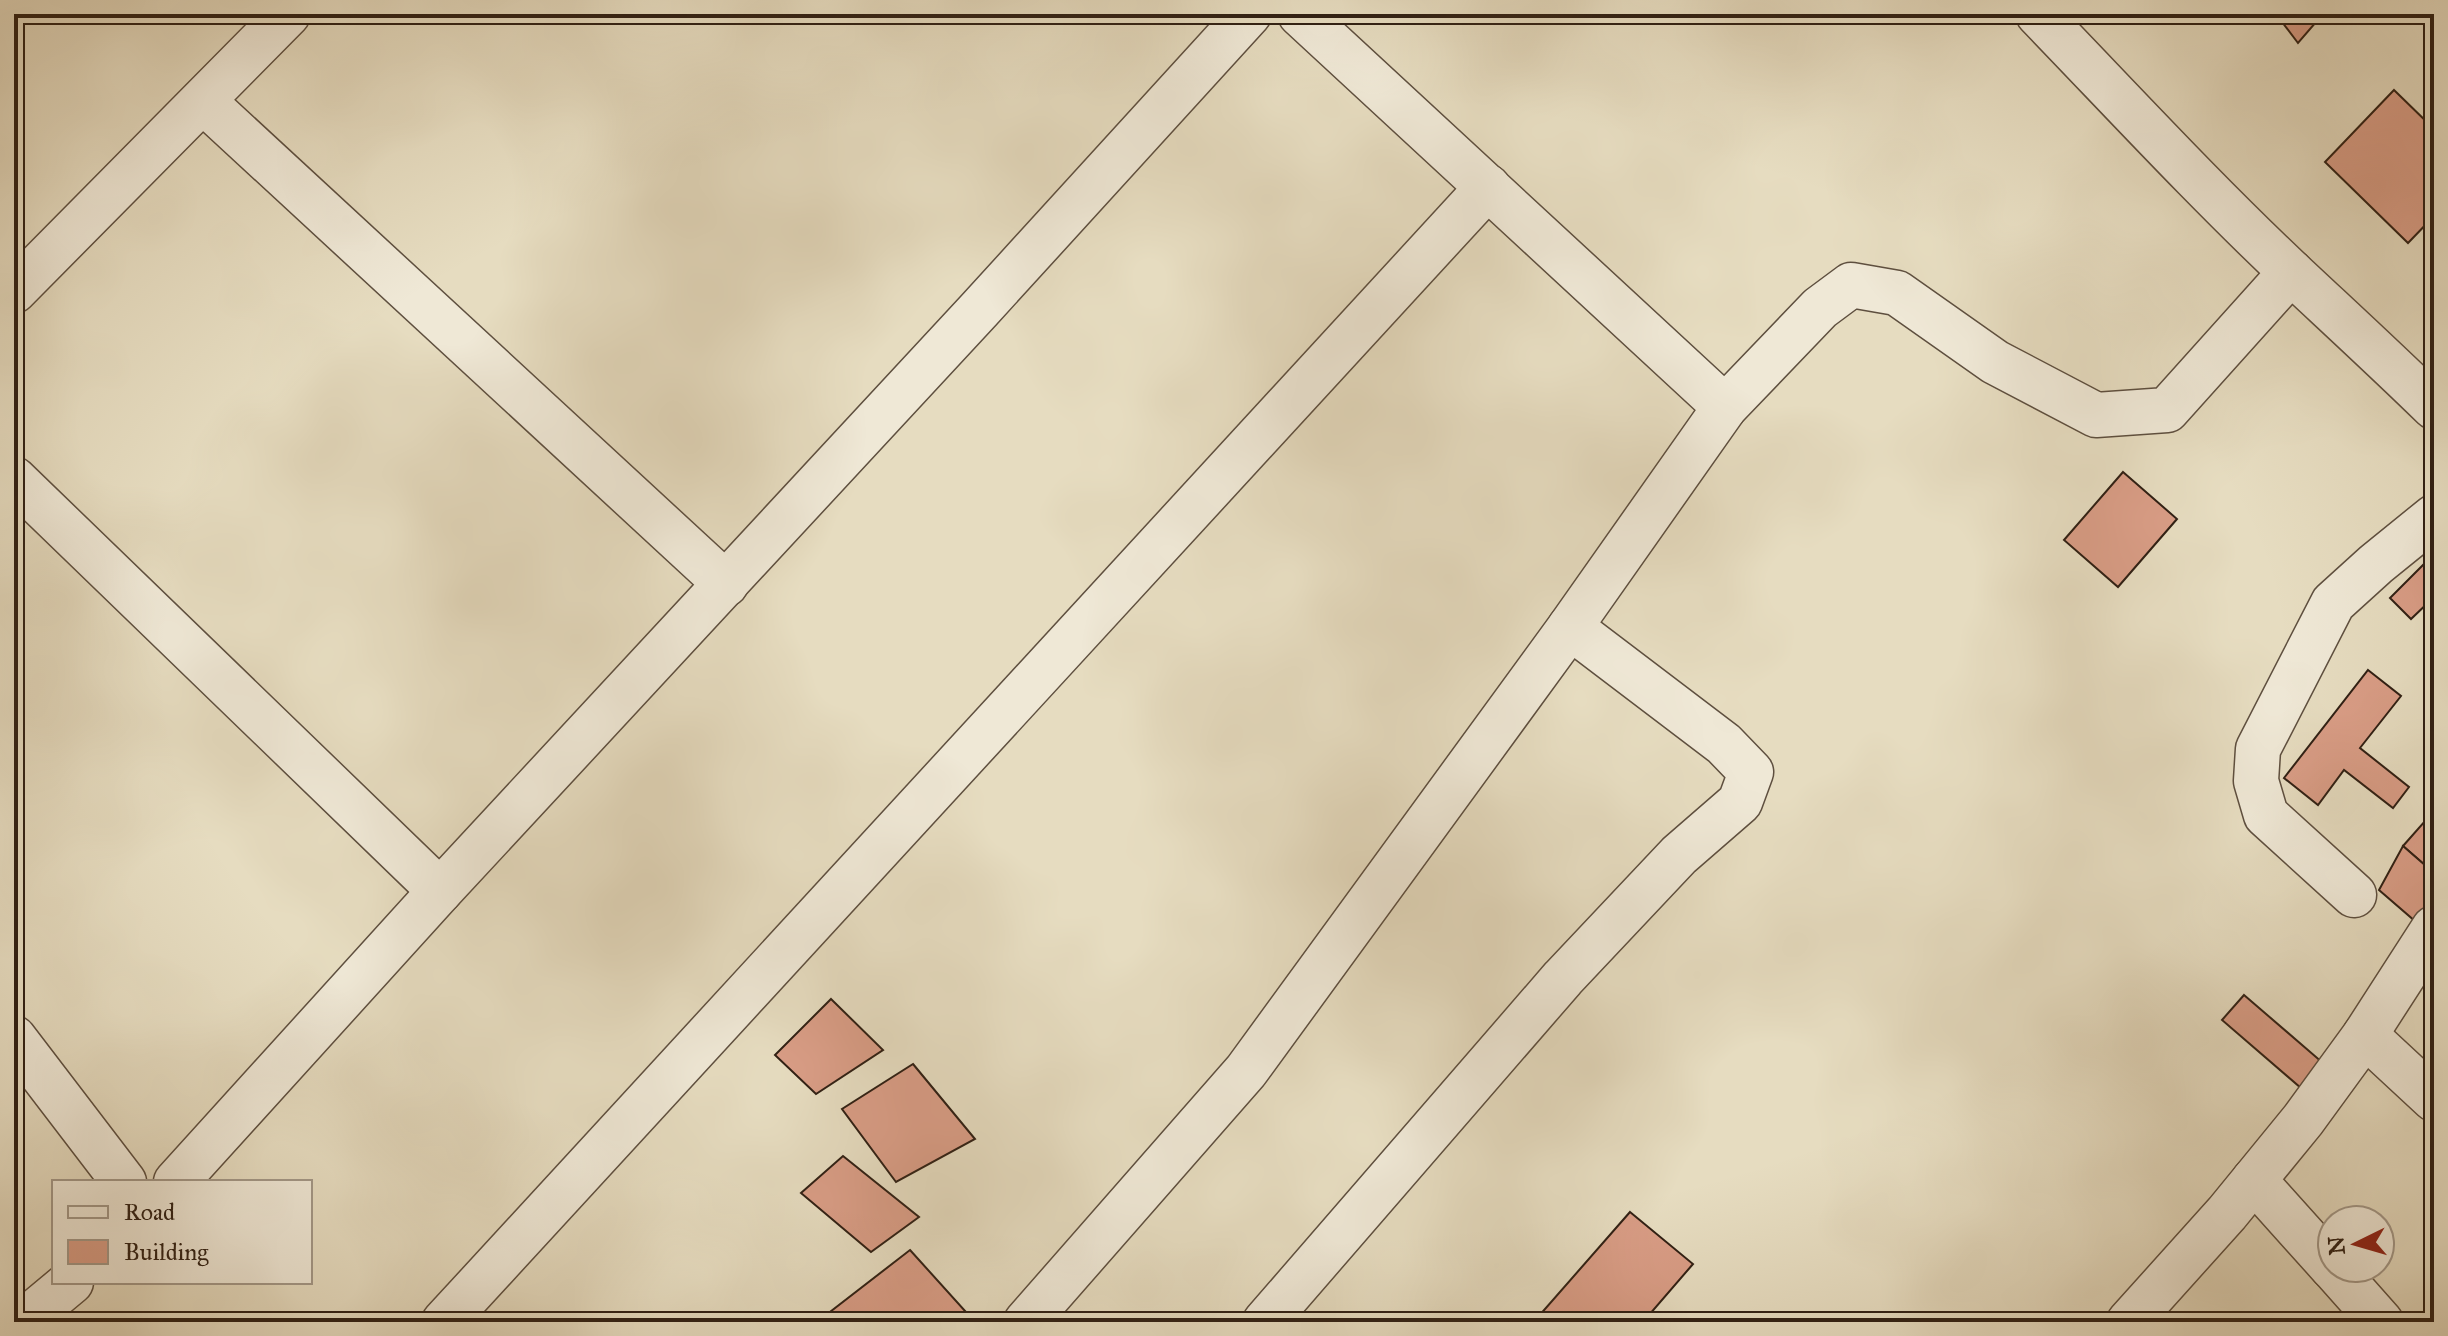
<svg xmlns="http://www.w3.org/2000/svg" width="2448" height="1336" viewBox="0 0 2448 1336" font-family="'IM FELL Great Primer',serif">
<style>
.building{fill:#d99d86;stroke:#302014;stroke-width:2}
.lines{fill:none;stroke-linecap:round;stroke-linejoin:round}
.street-casing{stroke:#5e4f3f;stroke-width:47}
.street{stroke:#efe8d6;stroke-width:44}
</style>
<rect width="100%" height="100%" fill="#e6dcc0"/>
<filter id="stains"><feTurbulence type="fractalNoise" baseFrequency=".0025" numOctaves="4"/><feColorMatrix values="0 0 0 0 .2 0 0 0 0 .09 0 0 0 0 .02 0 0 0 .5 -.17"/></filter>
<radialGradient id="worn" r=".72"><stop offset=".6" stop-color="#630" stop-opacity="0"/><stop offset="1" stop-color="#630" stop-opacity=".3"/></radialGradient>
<g class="building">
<polygon points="2276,14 2323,14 2298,43"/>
<polygon points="2394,90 2434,129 2434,216 2408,243 2325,162"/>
<polygon points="2123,472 2177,519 2118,587 2064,540"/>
<polygon points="2429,559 2434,564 2434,597 2411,619 2390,598"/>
<polygon points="2368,670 2401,696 2360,748 2409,787 2393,808 2344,770 2318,805 2284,778"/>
<polygon points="2425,821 2434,828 2434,873 2403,846"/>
<polygon points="2403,846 2434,873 2434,925 2430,934 2379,890"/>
<polygon points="2244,995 2323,1063 2301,1088 2222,1020"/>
<polygon points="831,999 883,1050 816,1094 775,1055"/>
<polygon points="913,1064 975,1139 896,1182 842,1109"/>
<polygon points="843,1156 919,1217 871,1252 801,1193"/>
<polygon points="1630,1212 1693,1264 1643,1322 1543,1322 1538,1317"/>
<polygon points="910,1250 975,1322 817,1322"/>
</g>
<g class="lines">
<defs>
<g id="street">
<polyline points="1300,14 1725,407"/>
<path d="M2038,14C2122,101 2204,190 2291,272C2339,317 2387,361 2434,407"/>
<polyline points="203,101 726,584"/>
<polyline points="14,291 288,14"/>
<polyline points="14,479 440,891"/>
<polyline points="2354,895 2266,815 2256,781 2258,749 2333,603 2376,564 2434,517"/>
<polyline points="2365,1035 2434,1099"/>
<polyline points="14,1038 124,1182"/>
<polyline points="2254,1180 2332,1267"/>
<polyline points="176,1182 440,891 979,310 1249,14"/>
<polyline points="2333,1268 2381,1322"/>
<polyline points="23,1322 71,1282"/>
<polyline points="444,1322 1488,187"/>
<polyline points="1026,1322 1246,1071 1570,627"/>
<polyline points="1265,1322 1563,978 1679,855 1740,802 1751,772 1724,744 1570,627 1725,407 1820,308 1851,285 1897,293 1995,362 2096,415 2167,410 2291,272"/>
<polyline points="2129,1322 2227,1213 2303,1120 2365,1035 2434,928"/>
</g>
</defs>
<use href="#street" class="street-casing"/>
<use href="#street" class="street"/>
</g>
<rect width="2448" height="1336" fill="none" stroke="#e6dcc0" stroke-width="48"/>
<rect x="16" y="16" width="2416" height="1304" fill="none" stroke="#302014" stroke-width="4"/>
<rect x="24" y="24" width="2400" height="1288" fill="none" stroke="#302014" stroke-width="2"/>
<rect x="52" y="1180" width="260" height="104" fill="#efe8d6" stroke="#a39888" stroke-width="2"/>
<rect x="68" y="1206" width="40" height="12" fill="#efe8d6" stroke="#a39888" stroke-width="2"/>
<text x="124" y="1220" font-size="24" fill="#302014">Road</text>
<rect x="68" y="1240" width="40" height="24" fill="#d99d86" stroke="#a39888" stroke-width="2"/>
<text x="124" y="1260" font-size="24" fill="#302014">Building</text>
<g transform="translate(2356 1244) rotate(265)"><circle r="38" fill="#efe8d6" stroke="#a39888" stroke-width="2"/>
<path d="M0-6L14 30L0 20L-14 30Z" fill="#8f2418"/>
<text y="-12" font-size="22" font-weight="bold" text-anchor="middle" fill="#302014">N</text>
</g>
<rect width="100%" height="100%" filter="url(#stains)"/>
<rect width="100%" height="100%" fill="url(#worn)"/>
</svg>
